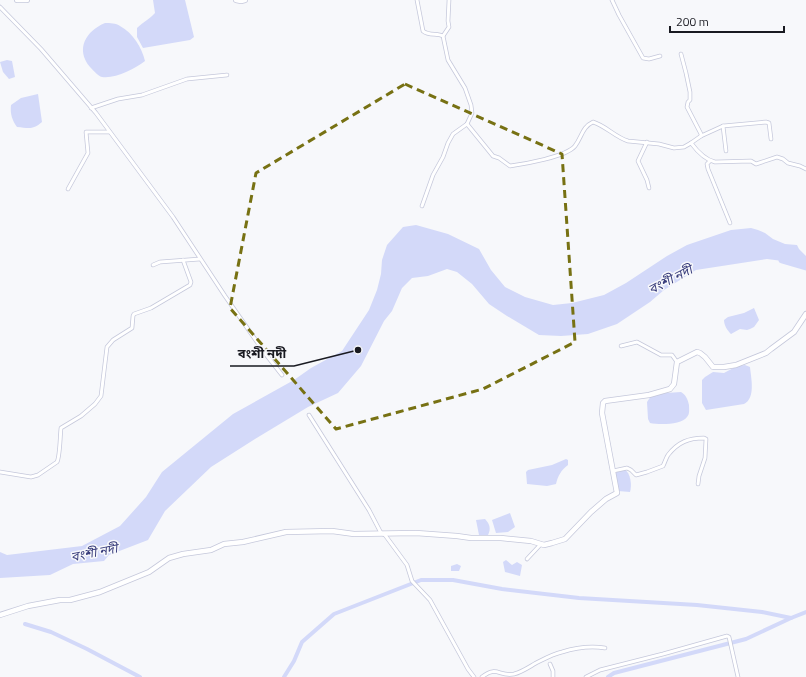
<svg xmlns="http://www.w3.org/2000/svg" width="806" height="677" viewBox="0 0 806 677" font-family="'Titillium Web','Noto Sans Bengali',sans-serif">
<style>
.water{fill:#d3d9f9}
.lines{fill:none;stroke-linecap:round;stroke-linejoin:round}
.canal{stroke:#d3d9f9;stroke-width:4}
.river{stroke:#d3d9f9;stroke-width:7}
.street-casing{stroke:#c5c8db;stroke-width:4.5}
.secondary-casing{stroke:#c5c8db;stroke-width:6}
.street{stroke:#fff;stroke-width:3}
.secondary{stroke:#fff;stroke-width:4.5}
.marked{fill:none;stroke:#777113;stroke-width:3;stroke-dasharray:8 5;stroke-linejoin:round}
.labels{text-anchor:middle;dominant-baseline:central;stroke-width:3;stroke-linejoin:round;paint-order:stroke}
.water-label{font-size:13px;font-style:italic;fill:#383c7b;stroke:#f7f8fb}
.leader{fill:none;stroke:#191a21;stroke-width:1.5}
.callout-dot{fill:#191a21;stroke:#f7f8fb;stroke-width:1.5}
.callout-label{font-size:13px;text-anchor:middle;font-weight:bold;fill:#191a21;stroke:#f7f8fb;stroke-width:3;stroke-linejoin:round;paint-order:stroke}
</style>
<rect width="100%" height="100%" fill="#f7f8fb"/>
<g class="water">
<path d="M153,0H185L194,37L190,40L143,48L137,37V28C143,22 150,19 155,13Z"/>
<path d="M105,23C110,23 116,23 120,26C133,33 142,48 145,61C135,69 115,79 102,77C98,76 93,70 90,67C75,49 86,31 105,23Z"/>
<polygon points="7,60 12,61 15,77 9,79 3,72 0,62"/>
<path d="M38,94L42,122C33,130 29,128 17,127C12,120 10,114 11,105L21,98Z"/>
<polygon points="416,225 448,234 479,249 491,270 505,287 525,297 553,305 572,303 604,295 626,283 667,256 687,245 731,230 751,228 758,230 765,233 773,239 785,244 797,245 799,249 806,256 806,264 767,259 696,270 664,290 650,302 617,324 588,334 561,336 539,335 507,316 489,304 472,284 457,272 447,269 428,276 412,278 402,288 392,311 384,321 361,366 338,393 308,407 255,439 211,467 165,511 148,540 109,555 104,561 73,564 50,575 0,578 0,552 7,555 82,546 120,526 146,497 162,472 233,414 294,380 311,368 342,351 369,310 377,290 381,274 382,260 387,245 403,227"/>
<path d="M754,308L759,320L754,327L750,329L747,330L740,329L731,334C727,330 724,325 724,320L728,317L744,313Z"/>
<path d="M745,365L750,367C751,378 756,398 744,404L706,410L702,403V380L705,377L713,372L724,373L737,366Z"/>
<path d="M681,392C686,395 688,400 689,405C689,409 690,414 687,417C682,425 659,425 650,423L648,419L647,402L651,396L666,393Z"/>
<path d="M566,459L568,460V465C561,470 558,476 556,484L547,486L527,484L526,472L528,470L552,465Z"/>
<path d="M624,469C631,473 632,485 630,492L618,491L615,473Z"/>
<polygon points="510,513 515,527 508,532 496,533 492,520"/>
<path d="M485,519C490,524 491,529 488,535L481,536L479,535L476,520Z"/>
<polygon points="506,560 512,565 517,562 522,565 520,576 505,572 503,562"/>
<polygon points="457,564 461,566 459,571 451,571 451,566"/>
</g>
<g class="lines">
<g class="canal">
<polyline points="25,624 51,632 87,649 140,677"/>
<polyline points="284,677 294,661 302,642 334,614 421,580 453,580 502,589 579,598 697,605 762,612 791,618 806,612"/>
<polyline points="608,677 614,673 746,639 791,618"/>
</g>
<polyline class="river" points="782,260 806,267"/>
<defs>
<g id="street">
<path d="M417,0L423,31C429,36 437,33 443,36L448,60L465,88L471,105L472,113L467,124L453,134L448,143L443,157L433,175L422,206"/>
<polyline points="612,0 619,15 643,58 649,59 660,56"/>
<polyline points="0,7 41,49 96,113 173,217 225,296 264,352 282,375"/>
<polyline points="443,36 449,27 448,21 449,0"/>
<polyline points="91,108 118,99 142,95 187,79 227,75"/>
<path d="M467,124L493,156L499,158L510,166C524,164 566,157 575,146C582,137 582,127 593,122C606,126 615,137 628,141L659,144L674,148L684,147L691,143L701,136V134L687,107L688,102L690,100V92L686,73L681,54"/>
<polyline points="723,126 726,151"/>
<polyline points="701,136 723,126 766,122 769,123 771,139"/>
<polyline points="647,142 638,161 647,180 649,188"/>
<path d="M691,143C697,151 706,160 715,162L751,161L756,164L777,157L783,159L788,163L800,166L806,169"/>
<polyline points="710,161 707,164 708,169 730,223"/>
<polyline points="68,189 88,153 86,132 109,132"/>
<polyline points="153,265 160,262 200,259"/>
<polyline points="621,346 637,342 661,355 672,355 677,362"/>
<polyline points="309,415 369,510 381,533 385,535 407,565 412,581 430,600 468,669 474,677"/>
<path d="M613,471L627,468L631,470L636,475L647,472L663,466C665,462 666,458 668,455C678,442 689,438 704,438L706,439L705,458L699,476L698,484"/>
<path d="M0,472L31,477L38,475L57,462C60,456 60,437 61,428L81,416L95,404L101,396L107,347L113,340L132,328L133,316L134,314L151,308L190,285L191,282L183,260"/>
<polyline points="527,559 541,544"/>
<polyline points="550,664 553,671 553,677"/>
<path d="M482,677C497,665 499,677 514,674C522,672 529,667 536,663C544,659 553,654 562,652C575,648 592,646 605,648"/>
<polyline points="586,677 600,670 663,654 727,636 729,637 738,677"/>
</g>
<g id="secondary">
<polyline points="17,0 27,0"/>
<polyline points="236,0 241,1 245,0"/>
<polyline points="0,615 28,606 60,600 70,600 100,592 149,572 169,558 183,554 211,550 224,544 243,542 286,532 332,531 354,534 416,533 457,536 471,538 501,538 531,541 544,545 552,543 565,539 591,512 606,499 617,493 602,413 603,403 605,401 649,395 670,389 674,384 677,362 697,352 700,353 705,357 713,367 724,367 736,365 766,353 771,349 794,332 806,314"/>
</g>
</defs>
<use href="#street" class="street-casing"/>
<use href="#secondary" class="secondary-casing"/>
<use href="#street" class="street"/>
<use href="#secondary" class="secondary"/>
</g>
<path class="marked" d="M405,84L562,154L575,342L483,389L336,429L230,308L256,173Z"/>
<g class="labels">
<g class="water-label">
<text transform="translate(670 279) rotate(-27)">বংশী নদী</text>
<text transform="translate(94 552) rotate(-11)">বংশী নদী</text>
</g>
</g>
<path class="leader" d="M358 350L294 366H230"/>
<circle class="callout-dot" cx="358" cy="350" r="4"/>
<g class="callout-label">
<text x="262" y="358">বংশী নদী</text>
</g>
<path d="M670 26v6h114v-6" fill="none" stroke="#191a21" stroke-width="2"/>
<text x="676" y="26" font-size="12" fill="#191a21" stroke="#f7f8fb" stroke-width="3" paint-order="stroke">200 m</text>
</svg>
